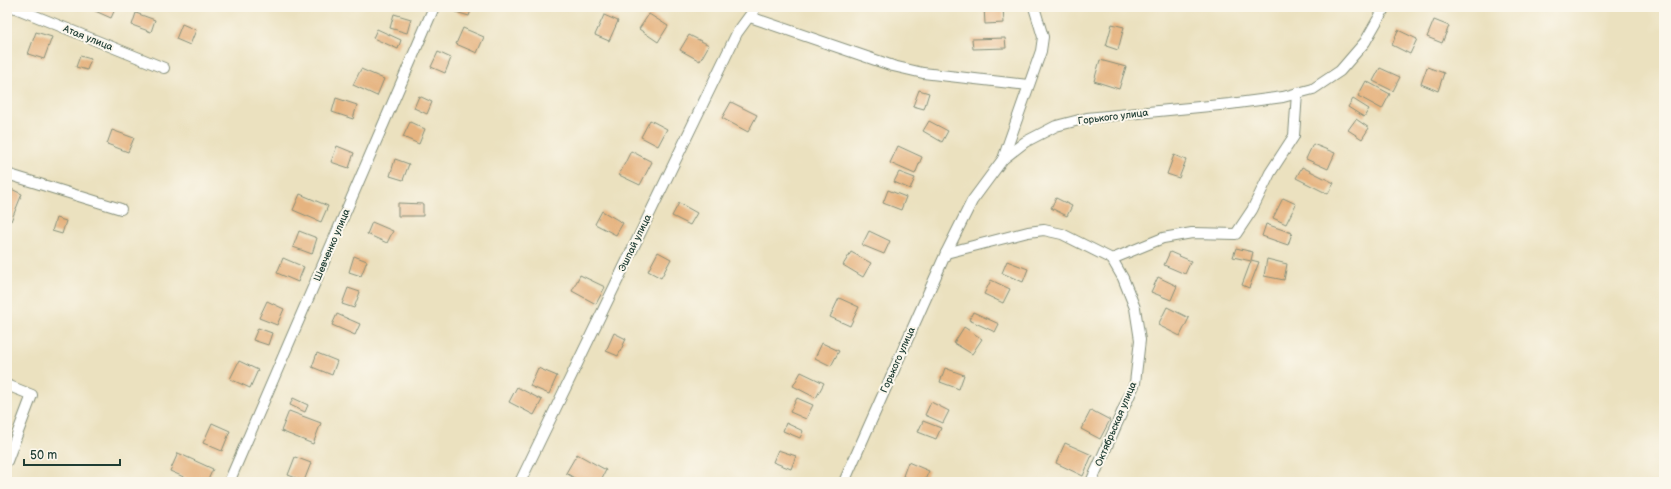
<svg xmlns="http://www.w3.org/2000/svg" width="1671" height="489" viewBox="0 0 1671 489" font-family="'Balsamiq Sans',sans-serif">
<style>
.building{fill:#e6b37f}
.lines{fill:none;stroke-linecap:round;stroke-linejoin:round}
.minor-casing{stroke:#858f7a;stroke-width:12}
.minor{stroke:#fff;stroke-width:10}
.labels{text-anchor:middle;dominant-baseline:central;stroke-width:4;stroke-linejoin:round;paint-order:stroke}
.street-label{font-size:10px;fill:#1f3d34;stroke:#fbf7ec}
</style>
<rect width="100%" height="100%" fill="#fbf7ec"/>
<filter id="ink" filterUnits="userSpaceOnUse"><feTurbulence type="fractalNoise" baseFrequency=".025" numOctaves="2"/><feDisplacementMap in="SourceGraphic" scale="8" xChannelSelector="R" yChannelSelector="G"/><feConvolveMatrix kernelMatrix="1 2 1 2 8 2 1 2 1" color-interpolation-filters="sRGB"/></filter>
<filter id="wash" filterUnits="userSpaceOnUse"><feTurbulence type="fractalNoise" baseFrequency=".012" numOctaves="4" result="noise"/><feDisplacementMap in="SourceGraphic" scale="16" xChannelSelector="R" yChannelSelector="G"/><feGaussianBlur stdDeviation="0.9" result="paint"/><feColorMatrix in="noise" values="0 0 0 0 0 0 0 0 0 0 0 0 0 0 0 0 0 1.4 0 .05"/><feComposite in="paint" operator="in"/></filter>
<g filter="url(#wash)">
<rect width="100%" height="100%" fill="#ebe1bf"/>
<g id="blocks">
<g class="building">
<polygon points="95,7 116,7 111,18 93,10"/>
<polygon points="458,7 472,7 469,16 456,12"/>
<polygon points="984,7 1003,7 1004,23 985,24"/>
<polygon points="136,13 155,20 151,32 132,25"/>
<polygon points="394,14 411,19 407,33 390,28"/>
<polygon points="649,14 668,26 658,42 639,29"/>
<polygon points="604,15 618,21 609,41 595,35"/>
<polygon points="1434,20 1449,26 1442,43 1427,37"/>
<polygon points="182,24 196,30 190,45 176,39"/>
<polygon points="1112,24 1124,27 1118,50 1106,46"/>
<polygon points="463,28 484,37 477,53 456,44"/>
<polygon points="377,29 401,40 398,49 373,38"/>
<polygon points="1398,30 1417,39 1410,54 1392,45"/>
<polygon points="36,32 52,37 44,59 28,54"/>
<polygon points="689,35 709,45 700,61 680,50"/>
<polygon points="1005,38 1006,48 973,49 972,39"/>
<polygon points="438,52 451,58 445,73 431,67"/>
<polygon points="80,56 91,59 87,70 76,67"/>
<polygon points="1100,60 1126,67 1119,89 1094,81"/>
<polygon points="1427,67 1444,73 1438,91 1421,84"/>
<polygon points="1380,68 1400,77 1393,91 1373,81"/>
<polygon points="361,69 384,79 377,96 353,85"/>
<polygon points="1366,81 1390,94 1382,109 1358,96"/>
<polygon points="919,90 929,93 924,109 913,106"/>
<polygon points="419,96 432,102 427,114 414,108"/>
<polygon points="336,98 357,105 353,119 332,112"/>
<polygon points="1353,99 1369,109 1364,117 1348,107"/>
<polygon points="731,102 757,115 748,132 722,118"/>
<polygon points="1356,119 1369,128 1362,139 1348,130"/>
<polygon points="650,120 667,129 658,146 641,137"/>
<polygon points="929,121 948,131 942,142 923,131"/>
<polygon points="410,122 425,129 419,144 403,137"/>
<polygon points="112,130 134,138 128,152 107,144"/>
<polygon points="1313,144 1335,153 1328,169 1306,159"/>
<polygon points="337,146 354,153 349,168 331,162"/>
<polygon points="898,146 922,157 915,174 890,163"/>
<polygon points="631,151 652,162 640,185 619,175"/>
<polygon points="1174,155 1186,160 1179,178 1167,174"/>
<polygon points="395,159 409,164 403,180 390,176"/>
<polygon points="1302,167 1334,183 1328,194 1296,178"/>
<polygon points="899,172 915,178 910,189 894,182"/>
<polygon points="7,187 22,194 11,221 7,220"/>
<polygon points="888,190 906,197 901,210 883,203"/>
<polygon points="300,194 328,206 321,222 293,210"/>
<polygon points="1056,198 1072,206 1067,216 1051,208"/>
<polygon points="1283,198 1296,204 1286,224 1273,218"/>
<polygon points="398,203 423,204 423,216 398,216"/>
<polygon points="679,203 697,213 690,225 672,216"/>
<polygon points="602,211 623,223 616,235 595,224"/>
<polygon points="56,218 66,221 62,234 52,231"/>
<polygon points="372,222 393,231 387,243 367,234"/>
<polygon points="1266,224 1292,233 1288,245 1262,236"/>
<polygon points="299,231 317,238 312,254 293,247"/>
<polygon points="869,231 890,241 884,254 862,245"/>
<polygon points="1236,248 1253,252 1251,260 1259,262 1249,288 1242,285 1251,261 1233,257"/>
<polygon points="658,252 671,259 661,278 648,271"/>
<polygon points="851,252 871,263 863,277 843,265"/>
<polygon points="1170,252 1191,261 1185,274 1164,265"/>
<polygon points="354,256 367,261 361,276 349,272"/>
<polygon points="283,258 304,267 298,282 277,273"/>
<polygon points="1267,259 1287,264 1284,280 1264,276"/>
<polygon points="1007,261 1028,269 1023,282 1002,273"/>
<polygon points="580,275 605,287 596,304 572,291"/>
<polygon points="1158,277 1177,286 1171,300 1151,292"/>
<polygon points="991,280 1010,289 1003,303 984,294"/>
<polygon points="348,288 360,292 354,308 342,304"/>
<polygon points="839,298 859,307 850,326 830,317"/>
<polygon points="267,301 284,309 277,325 259,318"/>
<polygon points="1167,307 1189,318 1180,336 1158,325"/>
<polygon points="973,312 999,324 995,332 969,320"/>
<polygon points="337,314 360,324 355,335 332,325"/>
<polygon points="964,327 982,339 972,354 954,343"/>
<polygon points="258,328 272,333 268,345 253,340"/>
<polygon points="614,333 626,339 618,356 606,351"/>
<polygon points="822,343 839,351 831,366 815,358"/>
<polygon points="317,353 337,361 332,375 312,367"/>
<polygon points="239,361 258,370 250,388 230,379"/>
<polygon points="538,368 557,376 549,394 530,386"/>
<polygon points="945,368 964,375 959,389 940,382"/>
<polygon points="801,372 824,383 816,398 793,386"/>
<polygon points="517,387 542,400 534,415 509,402"/>
<polygon points="293,398 308,405 305,412 290,405"/>
<polygon points="797,398 813,405 806,419 790,412"/>
<polygon points="931,402 949,411 943,423 925,415"/>
<polygon points="1091,410 1110,420 1100,439 1081,429"/>
<polygon points="289,411 321,423 313,444 281,431"/>
<polygon points="923,421 941,428 936,439 918,432"/>
<polygon points="212,423 230,431 222,451 203,443"/>
<polygon points="786,423 803,431 800,438 783,431"/>
<polygon points="1065,443 1092,455 1083,476 1056,463"/>
<polygon points="778,450 796,456 791,469 773,462"/>
<polygon points="178,453 213,469 207,482 195,482 170,471"/>
<polygon points="577,454 606,470 600,482 581,482 566,473"/>
<polygon points="295,457 311,463 304,481 288,475"/>
<polygon points="908,462 929,471 924,482 918,482 903,476"/>
</g>
</g>
</g>
<g filter="url(#ink)">
<use href="#blocks" fill-opacity="0" stroke="#858f7a" stroke-width="1"/>
<g class="lines">
<defs>
<g id="minor">
<polyline points="13,7 164,68"/>
<polyline points="750,17 893,66 923,73 1028,85"/>
<polyline points="1003,159 1041,51 1043,37 1034,7"/>
<polyline points="7,174 121,209"/>
<polyline points="946,253 1028,232 1044,230 1062,234 1112,259 1123,278 1135,308 1140,340 1135,383 1091,482"/>
<polyline points="1112,259 1163,238 1192,233 1236,234 1252,210 1270,173 1294,136 1297,93"/>
<polyline points="7,385 32,395 7,461"/>
<polyline points="229,482 434,7"/>
<polyline points="520,482 737,33 756,7"/>
<polyline points="844,482 946,253 972,201 1003,159 1025,142 1056,126 1087,118 1230,104 1283,97 1313,89 1340,71 1365,42 1385,7"/>
</g>
</defs>
<use href="#minor" class="minor-casing"/>
<use href="#minor" class="minor"/>
</g>
</g>
<g class="labels">
<g class="street-label">
<text transform="translate(88 38) rotate(22)">Атая улица</text>
<text transform="translate(1113 117) rotate(-7)">Горького улица</text>
<text transform="translate(635 243) rotate(-64)">Эшпай улица</text>
<text transform="translate(332 245) rotate(-67)">Шевченко улица</text>
<text transform="translate(898 360) rotate(-66)">Горького улица</text>
<text transform="translate(1116 424) rotate(-67)">Октябрьская улица</text>
</g>
</g>
<rect width="1671" height="489" fill="none" stroke="#fbf7ec" stroke-width="24"/>
<path d="M24 459v6h96v-6" fill="none" stroke="#1f3d34" stroke-width="2"/>
<text x="30" y="459" font-size="12" fill="#1f3d34" stroke="#fbf7ec" stroke-width="3" paint-order="stroke">50 m</text>
</svg>
